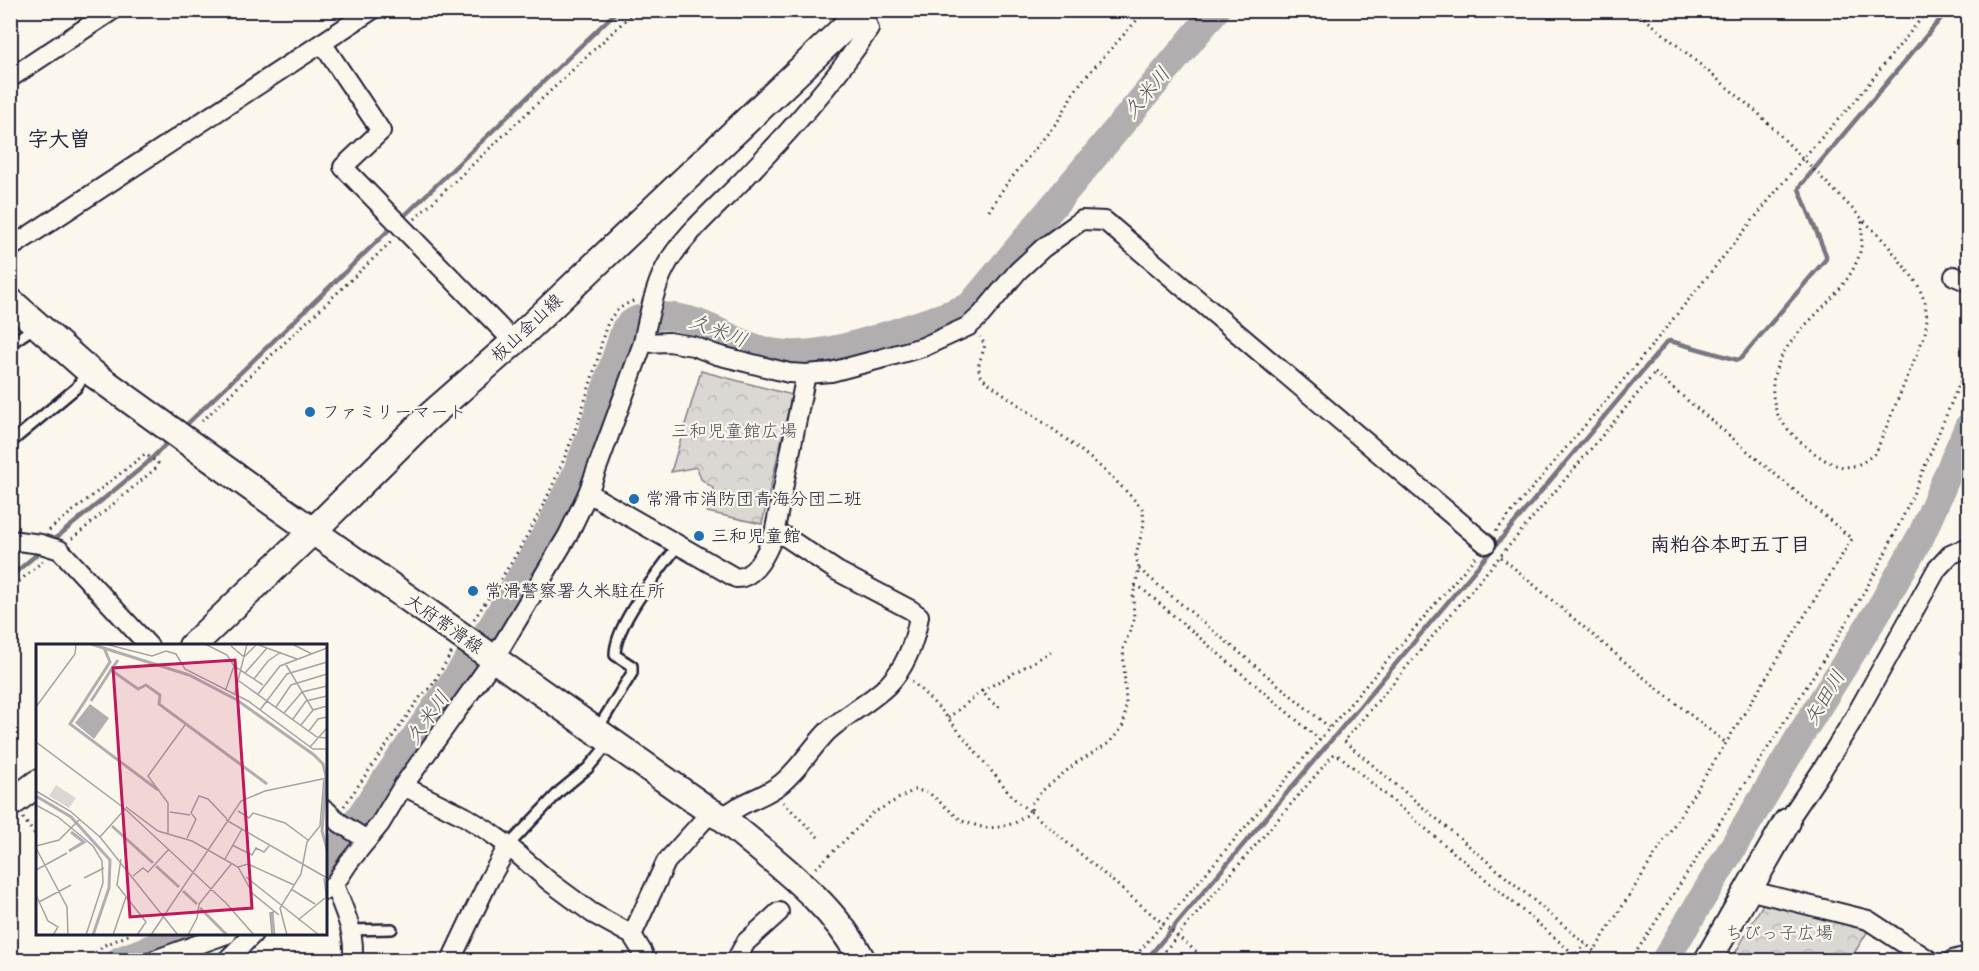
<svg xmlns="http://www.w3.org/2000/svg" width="1979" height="971" viewBox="0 0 1979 971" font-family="'Balsamiq Sans','Klee One',sans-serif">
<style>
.park{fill:url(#park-crowns);stroke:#7e7d87;stroke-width:1.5}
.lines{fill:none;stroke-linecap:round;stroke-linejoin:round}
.stream{stroke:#787681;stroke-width:4.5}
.river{stroke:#b1aeb0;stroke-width:28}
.lane-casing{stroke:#22223b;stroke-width:14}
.street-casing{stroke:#22223b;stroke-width:22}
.secondary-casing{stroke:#22223b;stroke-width:30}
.path{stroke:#22223b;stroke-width:3;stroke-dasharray:1.5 4.5;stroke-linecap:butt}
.lane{stroke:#fbf7ec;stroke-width:9}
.street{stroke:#fbf7ec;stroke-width:18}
.secondary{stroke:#fbf7ec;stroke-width:26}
.poi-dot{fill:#1f6fb2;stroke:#fbf7ec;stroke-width:2}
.labels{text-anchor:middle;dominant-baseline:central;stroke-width:4.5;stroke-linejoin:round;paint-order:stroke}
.street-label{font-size:18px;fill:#22223b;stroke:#fbf7ec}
.poi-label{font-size:18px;fill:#22223b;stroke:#fbf7ec;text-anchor:start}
.park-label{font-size:18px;fill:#505061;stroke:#fbf7ec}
.water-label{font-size:20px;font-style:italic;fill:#545364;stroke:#fbf7ec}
.neighbourhood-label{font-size:20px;font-weight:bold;fill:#22223b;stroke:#fbf7ec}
.quarter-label{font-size:21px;font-weight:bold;fill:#22223b;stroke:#fbf7ec}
.inset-river{fill:none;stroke:#b1aeb0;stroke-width:3}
.inset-road{fill:none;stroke:#a4a2a5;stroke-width:1.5}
.view{fill:#c2185b;fill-opacity:0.15;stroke:#c2185b;stroke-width:3}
.inset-edge{fill:none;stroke:#22223b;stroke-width:3}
</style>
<defs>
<pattern id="park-crowns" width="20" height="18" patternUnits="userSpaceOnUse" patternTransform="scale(1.5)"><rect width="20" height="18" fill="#dbd8d3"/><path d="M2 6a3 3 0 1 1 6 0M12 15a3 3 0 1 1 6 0" fill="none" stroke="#bcb9b6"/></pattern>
</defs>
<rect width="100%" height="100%" fill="#fbf7ec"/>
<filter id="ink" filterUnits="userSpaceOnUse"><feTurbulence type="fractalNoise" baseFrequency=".0167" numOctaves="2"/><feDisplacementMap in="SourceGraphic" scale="12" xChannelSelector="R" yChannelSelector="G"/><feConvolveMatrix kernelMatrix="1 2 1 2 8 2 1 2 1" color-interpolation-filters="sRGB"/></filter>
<g filter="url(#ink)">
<g class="park">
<polygon points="701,371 792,395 762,524 707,512 714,489 701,479 697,467 671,472"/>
<polygon points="1764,902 1871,926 1850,960 1749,960 1734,955"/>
</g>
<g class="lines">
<g class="stream">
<polyline points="401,219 618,10"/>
<polyline points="183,428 395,224"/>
<polyline points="51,542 145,465 170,440"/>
<polyline points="10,577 42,550"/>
<polyline points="1146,960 1667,342 1670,341 1738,360 1741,358 1826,259 1826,255 1799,189 1800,186 1948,10"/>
</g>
<g class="river">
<path d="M326,865L492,626L550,527L575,476L589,440L625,329C635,318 638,319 653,317C696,311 729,343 770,352C823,363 902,329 953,313L970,306L1216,10"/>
<polyline points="120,960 188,934"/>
<polyline points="1665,960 1803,731 1883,603 1922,534 1968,427"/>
</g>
<defs>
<g id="lane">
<polyline points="10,344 29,331 34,325"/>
<polyline points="10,443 76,388 87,372"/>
<path d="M597,730L632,673V666L615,655C615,623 659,572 678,545"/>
<polyline points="508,846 560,791 588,768 609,743"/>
<polyline points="350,930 392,929"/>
</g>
<g id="street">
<polyline points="322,43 381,131 343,167 514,342"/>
<polyline points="10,78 113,10"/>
<polyline points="10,248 372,10"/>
<polyline points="1954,276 1968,282"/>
<polyline points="643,343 669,342 693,346 717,355 789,373 806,374 831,372 880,359 923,347 969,326 981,315 1018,271 1043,248 1082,220 1105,221 1486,544"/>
<path d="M588,493L736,578C756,578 768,550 774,534L786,537L837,571L911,610L919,616C915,641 905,668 887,686C869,703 846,715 828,731C812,747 800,768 782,783C764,798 741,801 723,818"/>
<polyline points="774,534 806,374"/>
<polyline points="10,540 41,544 60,550 149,646"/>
<polyline points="403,786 464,816 488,831 506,844 550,882 592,913 632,935 643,953 640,960"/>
<polyline points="326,810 340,823 367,840"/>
<polyline points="1787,822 1822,770 1853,720 1937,569 1950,555 1968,547"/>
<path d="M334,885C343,907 357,936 352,960"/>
<path d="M326,890L334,885L349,862L380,824L403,786L494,659L568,535L588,493L643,343C647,322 655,287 665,268C680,238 719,205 743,180C789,132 833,84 869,29L862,11"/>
<polyline points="1748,890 1868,920 1929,960"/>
<polyline points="632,935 666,862 711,812"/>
<polyline points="154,960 227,934"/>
<polyline points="227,960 253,934"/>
<polyline points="451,960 489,880 508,846"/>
<polyline points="736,960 746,942 779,912"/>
<polyline points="1953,960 1968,956"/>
</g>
<g id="secondary">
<path d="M10,301L88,370L249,486L711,812L723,818C773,861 832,901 862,960"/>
<polyline points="192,646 313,531 425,420 514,342 863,10"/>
<polyline points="10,804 38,783"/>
<polyline points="1708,960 1787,822"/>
</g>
</defs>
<use href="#lane" class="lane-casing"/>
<use href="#street" class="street-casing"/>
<use href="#secondary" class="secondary-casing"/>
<g class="path">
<path d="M1635,10L1759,114L1886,243L1917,283L1925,302L1927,319L1925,334L1876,452C1863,464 1849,472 1831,463C1813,455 1782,429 1776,410C1756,344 1834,314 1856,263C1863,249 1862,233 1862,218"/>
<polyline points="989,211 1005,186 1061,117 1072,95 1082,81 1146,10"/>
<polyline points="415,219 636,10"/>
<polygon points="1655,373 1852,539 1726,743 1594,951 1344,741"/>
<polyline points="202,421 393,240"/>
<polyline points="49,530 145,454 158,463 155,469 72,539"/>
<polyline points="1496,531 1640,360 1803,158 1854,102 1928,10"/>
<polyline points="1501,557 1638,673 1726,743"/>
<polyline points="1139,569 1329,727"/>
<polyline points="1135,586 1140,587 1320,740"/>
<polyline points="10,589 43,561"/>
<path d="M474,619C506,573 536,525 558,473C574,437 586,399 597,361C605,333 604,311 636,300"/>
<path d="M912,681L942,711L1017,802L1031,812L1032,803L1042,791L1076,763L1109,743L1121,729L1124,723L1126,704L1123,649L1134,620L1133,595L1139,569L1136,555L1144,524L1143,510C1098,456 1038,420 982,378L978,367L985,345L980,337"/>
<polyline points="982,691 1051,652"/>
<polyline points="948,718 982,691 991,702 1001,708"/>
<polyline points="783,802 820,839"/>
<polyline points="344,806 421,696 431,687 452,652"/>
<polyline points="23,818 38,839"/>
<polyline points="816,868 873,813 914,790 928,792 962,821 985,828 1000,827 1015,823 1031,812 1206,960"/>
<polyline points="10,943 23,960"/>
<polyline points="86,960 105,945 131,934"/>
<polyline points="1132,960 1477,555"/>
<polyline points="1157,960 1334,754 1341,757 1575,955 1585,944"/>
<polyline points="1631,960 1771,743 1837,638 1878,568 1909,504 1968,363"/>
</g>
<use href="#lane" class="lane"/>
<use href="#street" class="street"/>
<use href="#secondary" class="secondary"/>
</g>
</g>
<g class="poi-dot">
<circle cx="310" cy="412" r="6"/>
<circle cx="634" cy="499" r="6"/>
<circle cx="699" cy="536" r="6"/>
<circle cx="473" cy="591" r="6"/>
</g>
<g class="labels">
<g class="street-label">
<text transform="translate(527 328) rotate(-43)">板山金山線</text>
<text transform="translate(444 624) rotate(35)">大府常滑線</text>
</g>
<g class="poi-label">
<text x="322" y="412">ファミリーマート</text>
<text x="646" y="499">常滑市消防団青海分団二班</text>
<text x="711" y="536">三和児童館</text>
<text x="485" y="591">常滑警察署久米駐在所</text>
</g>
<g class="park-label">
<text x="734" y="431">三和児童館広場</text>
<text x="1779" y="933">ちびっ子広場</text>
</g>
<g class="water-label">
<text transform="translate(1147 93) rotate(-50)">久米川</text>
<text transform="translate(718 331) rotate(21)">久米川</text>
<text transform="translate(1825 698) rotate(-59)">矢田川</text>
<text transform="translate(428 718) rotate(-55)">久米川</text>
</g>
<g class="neighbourhood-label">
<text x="1730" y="545">南粕谷本町五丁目</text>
</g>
<g class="quarter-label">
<text x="59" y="139">字大曽</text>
</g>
</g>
<g transform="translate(36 644)">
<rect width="291" height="291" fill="#fbf7ec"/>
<path d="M20,141L40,154L33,164L13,152Z" fill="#dbd8d3"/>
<path d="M54,60L73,74L58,95L39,79Z" fill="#b1aeb0"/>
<path class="inset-river" d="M55,0L153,31L201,56L278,111L287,120L290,133L286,187L291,205M68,4L74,18L34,80L122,146M82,16L75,26L102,45L110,41L124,51L123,60L231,140M55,57L75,26M0,152L35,173L74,216L73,244L57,291M76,182L117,219M33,207L48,198L35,188M120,222L143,243M147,247L161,260M164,264L191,291M236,268L238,291"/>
<path class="inset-road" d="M69,0L116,12L130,7L140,10L149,25L212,57L277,105H291M169,0L191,11L198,22L227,41M220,0L261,15M256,0L276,10M195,2L208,13L220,1M249,19L277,66M209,29L231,4M218,35L232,17L245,8M203,37L281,93L291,94M190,45L198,22M199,49L211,0M222,50L244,22L291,4M0,63L39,10L40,0M240,63L255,41L291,30M224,66L251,30L291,18M248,69L266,48L291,42M257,75L270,57L291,52M265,81L277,66L291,62M273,87L282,75L291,73M0,98L88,164L190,259L218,291M274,103L291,84M0,147L34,167L64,193L142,291M0,161L22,173L57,202L66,217L67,239L50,291M90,163L122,187L156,197L202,223L217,250L243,271M202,167L213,174L217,169L249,179L272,196M134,168L154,171M190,176L291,234M132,189V159L112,132L149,81M64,193L89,165M151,194L160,175L155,169L163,152L172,155L191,175M196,201L216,211L220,204L228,208L233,202M0,202L23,196L44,175M0,204L31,263L32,291M85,215L81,241L110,278L101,291M189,215L206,185M202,223L212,220L258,241M0,226L31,209M97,232L107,224L112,228L133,205M210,233L283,291M48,234L68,224M288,234L291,258M255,245L279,260M0,251L12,277L22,283L17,291M3,258L35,241M262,276L289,254M77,291L90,253M115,291L205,157L229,147L291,134M152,291L161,274L163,260L196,219M236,291L234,269L238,268M251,291L244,264L265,230L271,198L284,182L288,134"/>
<path class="view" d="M199,16L216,264L94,273L77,24Z"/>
<rect width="291" height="291" class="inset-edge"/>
</g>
<rect width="1979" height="971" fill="none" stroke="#fbf7ec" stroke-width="36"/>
<rect x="18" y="18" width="1943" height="935" fill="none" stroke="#22223b" stroke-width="2" filter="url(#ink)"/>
</svg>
